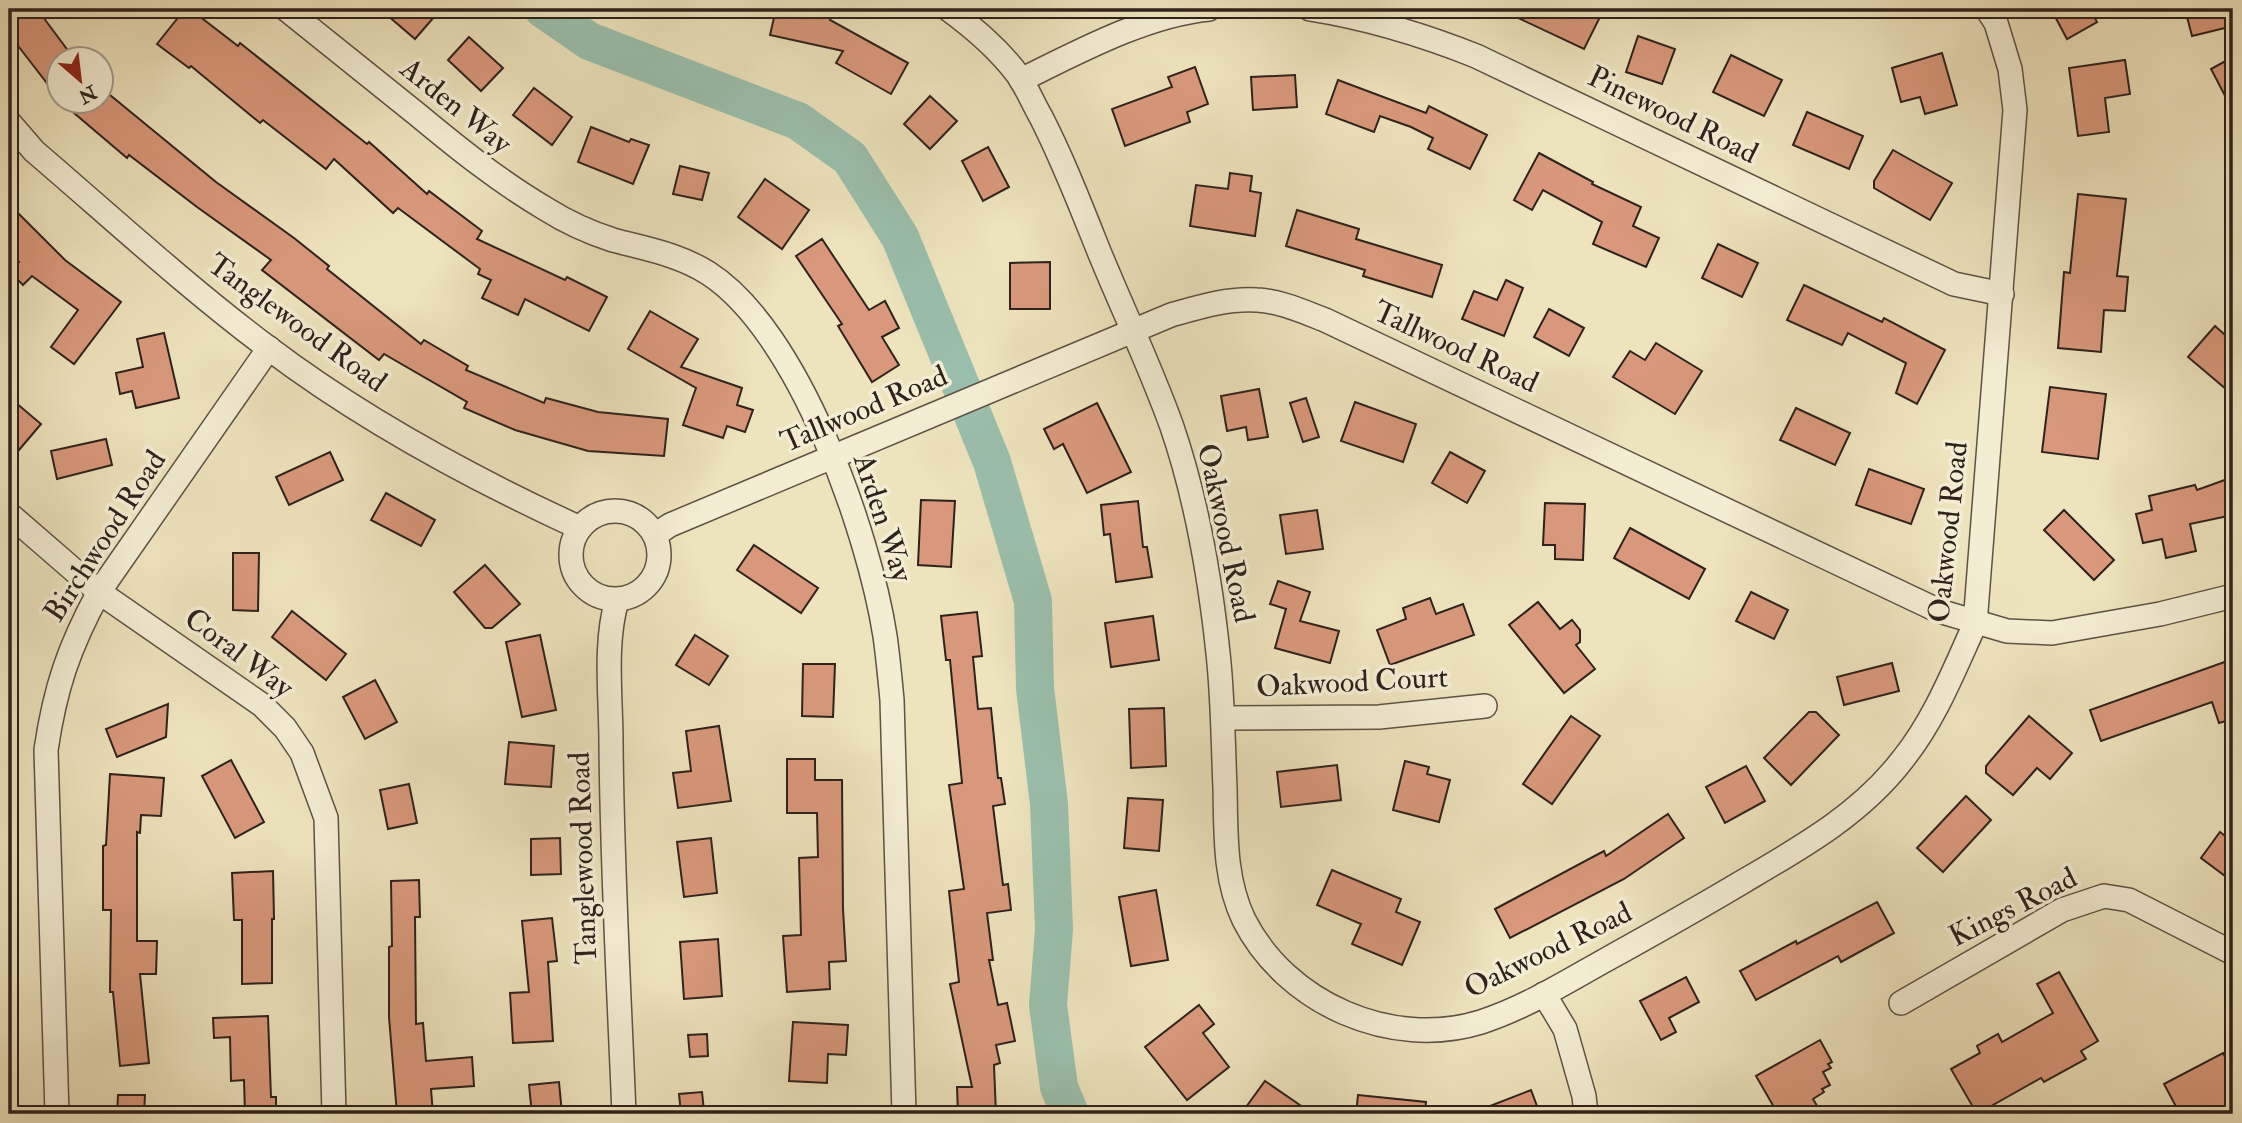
<svg xmlns="http://www.w3.org/2000/svg" width="2242" height="1123" viewBox="0 0 2242 1123" font-family="'IM FELL Double Pica',serif">
<style>
.lines{fill:none;stroke-linecap:round;stroke-linejoin:round}
.river{stroke:#9abfac;stroke-width:38}
.building{fill:#d9987b;stroke:#2e221d;stroke-width:2}
.minor-casing{stroke:#5e5245;stroke-width:26}
.minor{stroke:#f3edd4;stroke-width:23}
.labels{text-anchor:middle;dominant-baseline:central;stroke-width:7;stroke-linejoin:round;paint-order:stroke}
.street-label{font-size:30px;fill:#2e221d;stroke:#f3edd4}
</style>
<rect width="100%" height="100%" fill="#ede3bd"/>
<filter id="stains"><feTurbulence type="fractalNoise" baseFrequency=".00286" numOctaves="4"/><feColorMatrix values="0 0 0 0 .2 0 0 0 0 .09 0 0 0 0 .02 0 0 0 .5 -.17"/></filter>
<radialGradient id="worn" r=".72"><stop offset=".6" stop-color="#630" stop-opacity="0"/><stop offset="1" stop-color="#630" stop-opacity=".3"/></radialGradient>
<g class="lines">
<polyline class="river" points="543,9 589,41 798,121 850,158 900,237 992,462 1033,601 1035,688 1049,804 1054,929 1048,1005 1059,1087 1070,1114"/>
</g>
<g class="building">
<polygon points="9,9 39,9 46,21 75,60 60,60 60,100 12,38 9,33"/>
<polygon points="185,9 190,9 238,46 240,43 367,144 369,142 427,194 429,191 482,231 477,239 565,280 567,277 607,297 589,331 525,299 518,315 482,298 491,280 478,274 480,269 398,208 393,213 334,159 326,169 263,120 260,123 191,66 189,68 157,44"/>
<polygon points="380,9 441,9 415,39"/>
<polygon points="776,9 813,9 832,13 830,20 908,63 891,94 836,63 843,51 770,35"/>
<polygon points="1499,9 1583,9 1600,17 1584,49"/>
<polygon points="2051,9 2090,9 2097,22 2067,39"/>
<polygon points="2185,9 2225,9 2229,27 2192,36"/>
<polygon points="1638,36 1675,49 1662,84 1626,72"/>
<polygon points="469,37 503,68 481,91 448,60"/>
<polygon points="1942,53 1957,105 1925,114 1920,97 1901,102 1892,68"/>
<polygon points="1731,55 1782,80 1764,116 1713,92"/>
<polygon points="2233,57 2233,111 2211,69"/>
<polygon points="2125,60 2130,94 2105,98 2109,132 2078,136 2069,68"/>
<polygon points="1195,67 1208,104 1187,112 1190,122 1125,146 1112,109 1172,87 1168,77"/>
<polygon points="1295,75 1297,107 1253,110 1251,77"/>
<polygon points="1338,80 1426,113 1429,106 1487,135 1470,169 1428,149 1433,138 1411,127 1380,116 1374,132 1326,114"/>
<polygon points="534,88 572,117 552,145 513,115"/>
<polygon points="103,95 110,95 216,182 294,238 329,266 327,269 421,344 424,340 468,366 466,370 544,403 546,398 598,412 668,419 664,456 588,451 515,430 464,408 467,402 384,354 379,360 262,270 271,260 197,207 129,155 127,158 61,102 102,102"/>
<polygon points="930,96 957,121 930,149 904,124"/>
<polygon points="1807,112 1863,136 1849,169 1793,145"/>
<polygon points="591,127 629,142 631,139 649,145 633,184 578,162"/>
<polygon points="988,147 1009,187 983,201 962,161"/>
<polygon points="1893,150 1952,183 1930,220 1874,188 1874,181"/>
<polygon points="1539,153 1593,182 1592,184 1641,207 1633,226 1659,238 1646,267 1593,244 1602,222 1543,190 1532,210 1514,200"/>
<polygon points="680,166 709,173 702,200 673,194"/>
<polygon points="1230,173 1252,176 1250,191 1261,193 1255,236 1190,226 1196,185 1228,189"/>
<polygon points="765,179 809,210 782,249 738,217"/>
<polygon points="2078,194 2126,199 2117,276 2128,277 2125,311 2104,310 2101,352 2058,348 2064,272 2070,273"/>
<polygon points="9,204 65,260 121,302 74,364 51,347 78,310 32,276 23,285 9,271 19,262 9,252"/>
<polygon points="1297,210 1359,229 1356,239 1442,265 1432,297 1363,276 1365,270 1286,246"/>
<polygon points="822,239 869,310 885,301 899,328 882,337 899,365 872,382 838,326 842,324 796,256"/>
<polygon points="1718,244 1758,263 1742,297 1702,278"/>
<polygon points="1050,262 1050,309 1010,309 1010,263"/>
<polygon points="1506,280 1523,288 1504,336 1462,319 1474,291 1497,300"/>
<polygon points="1804,285 1882,322 1884,318 1945,350 1917,404 1896,393 1906,363 1848,333 1842,345 1787,320"/>
<polygon points="1549,309 1584,328 1569,356 1534,337"/>
<polygon points="650,311 698,339 681,367 742,388 737,405 753,410 745,432 727,426 723,438 683,425 696,388 628,349"/>
<polygon points="2215,326 2233,342 2233,395 2188,357"/>
<polygon points="164,333 179,398 136,408 132,391 120,394 116,373 143,367 137,339"/>
<polygon points="1656,343 1702,371 1675,414 1613,377 1630,351 1645,360"/>
<polygon points="2050,387 2106,394 2098,459 2042,452"/>
<polygon points="1259,389 1268,437 1248,440 1246,427 1227,431 1221,396"/>
<polygon points="9,397 41,424 19,450 9,442"/>
<polygon points="1306,398 1319,437 1303,442 1290,403"/>
<polygon points="1355,402 1416,424 1403,462 1341,441"/>
<polygon points="1097,403 1131,472 1087,493 1063,444 1054,449 1044,429"/>
<polygon points="1796,408 1850,433 1835,465 1780,440"/>
<polygon points="106,439 112,465 57,479 51,451"/>
<polygon points="330,452 343,480 289,505 276,477"/>
<polygon points="1450,452 1485,471 1467,503 1432,483"/>
<polygon points="1869,469 1924,489 1911,524 1856,505"/>
<polygon points="2233,477 2233,515 2190,524 2196,551 2166,558 2162,539 2143,543 2136,514 2152,510 2149,496 2195,485 2197,490"/>
<polygon points="386,493 435,520 421,546 371,520"/>
<polygon points="921,500 955,501 951,567 918,565"/>
<polygon points="1138,501 1143,547 1147,547 1152,577 1116,582 1110,534 1104,535 1101,505"/>
<polygon points="1545,503 1585,504 1583,560 1555,559 1555,545 1543,545"/>
<polygon points="1317,510 1323,549 1286,554 1280,515"/>
<polygon points="2064,510 2114,560 2094,580 2044,530"/>
<polygon points="1630,528 1705,569 1689,599 1614,558"/>
<polygon points="754,545 818,588 801,613 737,570"/>
<polygon points="233,553 259,553 258,611 233,610"/>
<polygon points="485,565 520,604 492,628 485,628 454,592"/>
<polygon points="1278,581 1310,592 1300,621 1339,631 1330,663 1275,648 1286,609 1270,604"/>
<polygon points="1751,592 1788,610 1774,639 1736,621"/>
<polygon points="1430,598 1436,614 1463,604 1474,635 1390,665 1377,630 1406,619 1403,608"/>
<polygon points="1538,602 1560,629 1572,620 1580,630 1580,642 1576,645 1595,669 1564,693 1509,625"/>
<polygon points="292,611 346,654 326,680 272,637"/>
<polygon points="977,612 982,656 973,657 978,709 991,708 998,778 1001,778 1005,804 993,806 1003,885 1008,884 1011,910 987,913 993,960 989,960 998,1005 1007,1003 1015,1041 996,1045 1000,1063 994,1065 996,1114 958,1114 957,1087 972,1087 950,984 959,982 949,891 964,889 949,785 962,783 950,660 946,660 941,616"/>
<polygon points="1153,616 1159,660 1111,667 1105,623"/>
<polygon points="540,635 556,710 522,717 506,642"/>
<polygon points="695,635 728,656 709,685 676,665"/>
<polygon points="2233,659 2233,719 2219,723 2212,702 2101,741 2090,710"/>
<polygon points="1892,663 1899,691 1844,705 1837,677"/>
<polygon points="803,664 835,664 833,717 802,716"/>
<polygon points="375,680 397,722 365,739 343,697"/>
<polygon points="168,704 166,737 117,757 106,729"/>
<polygon points="1164,708 1166,766 1131,768 1129,709"/>
<polygon points="1809,712 1816,712 1839,735 1791,785 1764,758"/>
<polygon points="1571,716 1600,736 1552,804 1523,784"/>
<polygon points="2029,716 2072,753 2050,779 2037,768 2013,795 1986,773 1986,766"/>
<polygon points="719,726 731,801 678,808 673,773 691,771 686,731"/>
<polygon points="509,742 554,746 551,787 505,784"/>
<polygon points="787,759 815,759 815,780 842,780 843,909 846,961 829,962 830,989 787,992 783,936 801,935 799,858 818,857 817,813 787,813"/>
<polygon points="231,760 264,822 235,838 202,776"/>
<polygon points="1405,761 1429,767 1427,774 1450,780 1439,822 1393,810"/>
<polygon points="1337,765 1341,800 1281,807 1277,772"/>
<polygon points="1746,766 1765,801 1725,823 1706,787"/>
<polygon points="110,774 164,778 161,816 141,815 140,833 137,832 137,941 157,941 156,974 140,974 149,1063 120,1066 113,992 110,992 111,910 103,910 103,846 106,845"/>
<polygon points="409,784 417,823 388,829 380,790"/>
<polygon points="1966,796 1991,820 1943,872 1917,848"/>
<polygon points="1128,798 1163,800 1159,851 1124,848"/>
<polygon points="1668,814 1684,838 1624,879 1510,938 1495,909 1604,851 1606,856"/>
<polygon points="2220,832 2233,842 2233,882 2201,858"/>
<polygon points="560,838 561,874 531,875 531,839"/>
<polygon points="711,838 717,893 684,897 677,842"/>
<polygon points="1332,870 1401,899 1396,912 1420,922 1402,965 1352,944 1361,924 1317,905"/>
<polygon points="273,871 274,919 272,919 272,983 242,984 242,920 234,920 232,873"/>
<polygon points="419,880 420,917 415,917 416,1024 423,1023 426,1061 472,1057 474,1086 431,1089 433,1114 397,1114 389,1017 389,947 392,946 391,881"/>
<polygon points="1156,890 1168,960 1131,966 1119,897"/>
<polygon points="1877,902 1894,933 1841,962 1838,956 1756,1000 1740,971 1796,941 1797,944"/>
<polygon points="552,918 557,961 548,962 553,1041 513,1043 510,993 529,992 522,921"/>
<polygon points="718,939 722,996 684,999 680,942"/>
<polygon points="2059,972 2098,1041 2081,1051 2086,1059 2044,1082 2041,1078 1977,1114 1951,1069 1980,1053 1977,1046 1998,1034 2002,1042 2053,1013 2037,984"/>
<polygon points="1686,977 1699,1002 1669,1018 1676,1032 1661,1040 1640,1001"/>
<polygon points="1199,1005 1214,1024 1203,1033 1229,1067 1187,1100 1145,1047"/>
<polygon points="268,1016 271,1097 276,1097 276,1114 245,1114 244,1080 231,1081 230,1037 214,1038 213,1018"/>
<polygon points="793,1022 848,1025 846,1055 828,1054 827,1083 789,1081"/>
<polygon points="707,1034 708,1056 690,1057 688,1035"/>
<polygon points="1820,1040 1832,1062 1828,1064 1831,1068 1823,1072 1830,1085 1822,1089 1824,1092 1813,1099 1822,1114 1778,1114 1756,1076"/>
<polygon points="2223,1053 2233,1071 2233,1114 2180,1114 2164,1084"/>
<polygon points="1265,1081 1313,1114 1241,1114"/>
<polygon points="559,1082 562,1114 532,1114 529,1085"/>
<polygon points="1531,1090 1540,1114 1472,1114 1472,1113"/>
<polygon points="702,1092 704,1111 681,1114 679,1094"/>
<polygon points="118,1095 145,1095 144,1114 117,1114"/>
<polygon points="1358,1095 1426,1102 1425,1114 1356,1114"/>
</g>
<g class="lines">
<defs>
<g id="minor">
<path d="M286,9C330,44 374,80 418,115C459,149 500,182 546,209C565,221 591,233 613,240C646,249 678,254 708,273C799,331 869,533 885,636C888,657 890,679 892,700L904,1114"/>
<path d="M948,9C974,28 998,48 1018,75C1027,88 1033,103 1041,117C1063,160 1080,204 1098,249C1122,308 1151,368 1172,427C1197,500 1210,577 1218,653C1223,698 1223,743 1225,788C1226,832 1224,879 1244,920C1286,1003 1391,1050 1481,1022C1524,1008 1563,984 1602,962C1649,936 1697,909 1744,881C1802,847 1861,814 1903,759C1935,719 1954,670 1975,624L2015,110L2010,69L1996,23L1987,9"/>
<path d="M1310,9C1367,18 1423,35 1476,56L1954,284L2002,294"/>
<path d="M1021,80C1078,52 1146,15 1209,9"/>
<path d="M9,122L34,151C111,217 186,286 267,347C362,419 471,478 580,528"/>
<circle cx="615" cy="555" r="44"/>
<polyline points="9,514 99,592 262,705 285,728 302,753 326,818 334,1114"/>
<path d="M655,535L670,525L1171,315C1199,307 1228,298 1257,300C1280,301 1304,312 1325,320L1939,611L2007,631L2052,633L2160,614L2233,596"/>
<path d="M617,600C604,644 611,697 611,743C612,867 619,990 624,1114"/>
<polyline points="1223,718 1379,717 1485,706"/>
<polyline points="1544,994 1565,1029 1584,1096 1586,1114"/>
<polyline points="1901,1003 2062,910 2104,896 2129,900 2233,953"/>
<path d="M57,1114L46,750C55,688 69,647 99,592L269,348"/>
</g>
</defs>
<use href="#minor" class="minor-casing"/>
<use href="#minor" class="minor"/>
</g>
<g class="labels">
<g class="street-label">
<text transform="translate(456 106) rotate(39)">Arden Way</text>
<text transform="translate(1673 115) rotate(26)">Pinewood Road</text>
<text transform="translate(297 323) rotate(36)">Tanglewood Road</text>
<text transform="translate(1456 347) rotate(25)">Tallwood Road</text>
<text transform="translate(864 409) rotate(-23)">Tallwood Road</text>
<text transform="translate(883 518) rotate(72)">Arden Way</text>
<text transform="translate(1948 532) rotate(-84)">Oakwood Road</text>
<text transform="translate(1226 533) rotate(78)">Oakwood Road</text>
<text transform="translate(105 536) rotate(-57)">Birchwood Road</text>
<text transform="translate(239 653) rotate(37)">Coral Way</text>
<text transform="translate(1352 682) rotate(-3)">Oakwood Court</text>
<text transform="translate(583 858) rotate(-92)">Tanglewood Road</text>
<text transform="translate(2013 907) rotate(-27)">Kings Road</text>
<text transform="translate(1548 950) rotate(-26)">Oakwood Road</text>
</g>
</g>
<rect width="2242" height="1123" fill="none" stroke="#ede3bd" stroke-width="35"/>
<rect x="10" y="10" width="2221" height="1102" fill="none" stroke="#2e221d" stroke-width="3.5"/>
<rect x="18" y="18" width="2207" height="1088" fill="none" stroke="#2e221d" stroke-width="2"/>
<g transform="translate(80 80) rotate(152)"><circle r="33" fill="#f3edd4" stroke="#a49c8b" stroke-width="2"/>
<path d="M0-5L12 26L0 18L-12 26Z" fill="#8f2418"/>
<text y="-10" font-size="19" font-weight="bold" text-anchor="middle" fill="#2e221d">N</text>
</g>
<rect width="100%" height="100%" filter="url(#stains)"/>
<rect width="100%" height="100%" fill="url(#worn)"/>
</svg>
